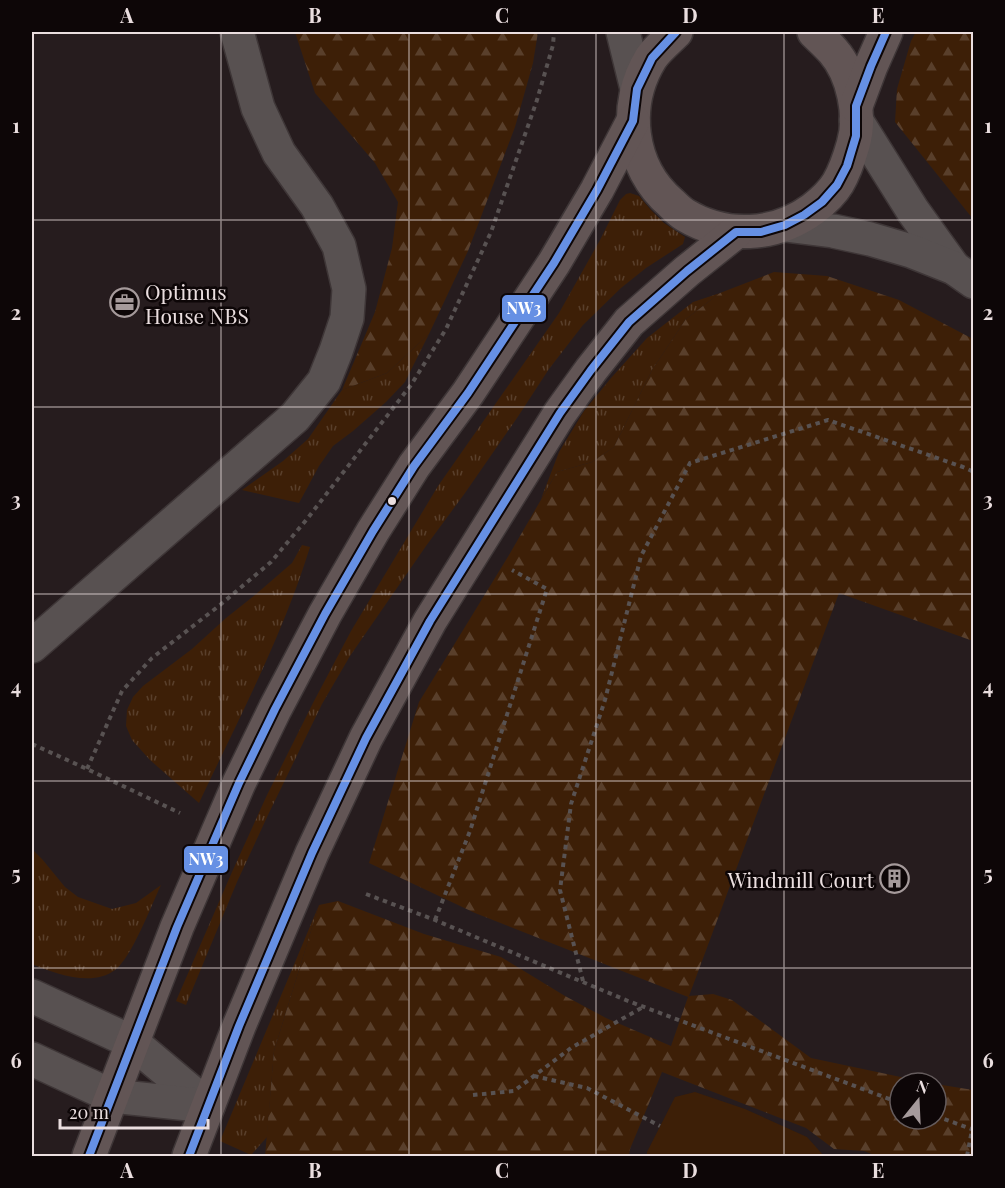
<svg xmlns="http://www.w3.org/2000/svg" width="1005" height="1188" viewBox="0 0 1005 1188" font-family="'Playfair Display',serif">
<style>
.grass{fill:url(#grass-tufts)}
.forest{fill:url(#forest-firs)}
.pitch{fill:#3d1f07}
.lines{fill:none;stroke-linecap:round;stroke-linejoin:round}
.minor-casing{stroke:#3e3637;stroke-width:36}
.major-casing{stroke:#3e3637;stroke-width:36}
.path{stroke:#585252;stroke-width:4;stroke-dasharray:4.5 4.5;stroke-linecap:butt}
.minor{stroke:#585151;stroke-width:33}
.major{stroke:#625555;stroke-width:33}
.bus-1-casing{stroke:#0d0607;stroke-width:12}
.bus-1{stroke:#6690e4;stroke-width:8}
.grid{fill:none;stroke:#eadedf;stroke-width:1.5;stroke-opacity:0.55}
.bus-dot{fill:#eadedf;stroke:#0d0607;stroke-width:2}
.labels{text-anchor:middle;dominant-baseline:central;stroke-width:5;stroke-linejoin:round;paint-order:stroke}
.poi-label{font-size:21px;fill:#eadedf;stroke:#0d0607;text-anchor:start}
.line-badge{stroke:#0d0607;stroke-width:2}
.badge-label{font-size:16px;text-anchor:middle;font-weight:bold;fill:#fff}
.neatline{fill:none;stroke:#eadedf;stroke-width:2}
.grid-label{font-size:20px;text-anchor:middle;font-weight:bold;fill:#eadedf}
</style>
<defs>
<pattern id="grass-tufts" width="24" height="20" patternUnits="userSpaceOnUse" patternTransform="scale(1.5)"><rect width="24" height="20" fill="#3d1f07"/><path d="M3 7l-1-3M5 7V3M7 7l1-3M15 17l-1-3M17 17v-4M19 17l1-3" fill="none" stroke="#593f2b"/></pattern>
<pattern id="forest-firs" width="22" height="20" patternUnits="userSpaceOnUse" patternTransform="scale(1.5)"><rect width="22" height="20" fill="#3d1f07"/><path d="M5 1l3.5 6h-7zM16 11l3.5 6h-7z" fill="#593f2b"/></pattern>
</defs>
<rect width="100%" height="100%" fill="#261c1e"/>
<g class="grass">
<polygon points="630,193 639,196 650,209 664,223 685,237 683,244 646,268 621,288 583,325 549,369 517,418 465,493 426,546 350,656 322,704 268,815 237,882 186,1005 176,1001 232,872 267,795 313,703 351,631 438,486 559,313 600,240 620,200 626,194"/>
<polygon points="720,293 686,319 652,370 614,447 592,462 557,472 541,499 559,452 584,411 611,378 647,338 693,302"/>
<polygon points="429,334 405,382 386,402 353,431 333,446 319,466 299,503 242,490 283,461 308,439 342,390 387,373"/>
<path d="M302,545L310,547C283,635 238,720 199,803L150,760L132,740L126,726L127,710L133,697L143,686L192,649L226,618L255,595L292,563Z"/>
<path d="M32,849L42,859L65,887L78,897L112,909L136,903L161,885C151,906 132,957 115,970C93,987 55,974 32,964Z"/>
<polygon points="319,905 274,1051 267,1137 251,1155 220,1141"/>
</g>
<g class="forest">
<polygon points="295,32 538,32 533,63 515,127 468,251 429,334 387,373 342,390 375,312 392,248 398,202 375,163 315,93"/>
<polygon points="916,32 973,32 973,219 895,122 897,89 911,41"/>
<polygon points="774,272 827,276 899,300 973,339 973,641 839,593 689,996 713,994 732,1000 811,1058 929,1083 900,1083 900,1119 936,1119 936,1084 973,1090 973,1156 877,1156 864,1151 834,1149 806,1128 662,1072 630,1149 629,1156 265,1156 274,1051 319,905 338,901 424,934 501,957 565,996 606,1018 671,1046 688,997 475,913 369,863 419,702 509,555 557,472 592,462 614,447 652,370 686,319 720,293"/>
</g>
<polygon class="pitch" points="695,1092 745,1109 807,1137 824,1156 647,1156 647,1152 675,1097"/>
<g class="lines">
<defs>
<g id="minor">
<polyline points="623,32 637,89"/>
<polyline points="856,120 913,211 954,268"/>
<polyline points="785,225 833,231 870,239 911,251 954,268 974,282"/>
<polyline points="32,646 295,417 324,381 336,351 347,318 349,289 339,246 317,206 279,153 258,108 237,32"/>
<polyline points="32,996 132,1042 208,1106"/>
<polyline points="32,1059 112,1096 208,1106"/>
</g>
<g id="major">
<path d="M676,32C668,40 657,49 651,58C622,105 629,167 671,203C675,207 680,212 685,215C725,239 775,237 813,209C822,202 832,193 838,183C845,171 849,159 853,145C862,116 853,74 833,51C827,44 820,38 814,32"/>
<polyline points="856,106 871,66 886,32"/>
<polyline points="89,1156 177,927 239,783 275,709 325,614 373,531 414,466 468,393 554,263 597,190 633,121"/>
<polyline points="189,1156 239,1026 312,853 366,738 430,621 560,413 591,370 629,322 687,271 736,232"/>
</g>
</defs>
<use href="#minor" class="minor-casing"/>
<use href="#major" class="major-casing"/>
<g class="path">
<polyline points="32,744 87,769 180,813"/>
<polyline points="87,769 122,691 152,658 220,605 271,562 307,519 411,385 446,329 491,232 537,100 553,45 554,32"/>
<polyline points="366,894 435,920 628,1001 900,1103"/>
<polyline points="435,920 470,831 547,589 512,570"/>
<polyline points="583,981 560,890 571,804 605,700 641,556 690,463 828,420 963,467 974,472"/>
<polyline points="534,1076 587,1088 660,1126"/>
<polyline points="473,1095 514,1091 571,1048 643,1007"/>
<polyline points="936,1116 974,1130"/>
<polyline points="967,1156 972,1130"/>
</g>
<use href="#minor" class="minor"/>
<use href="#major" class="major"/>
<defs>
<g id="bus-1">
<polyline points="89,1156 177,927 239,783 275,709 325,614 373,531 414,466 468,393 554,263 597,190 633,121 637,89 652,58 676,32"/>
<polyline points="189,1156 239,1026 312,853 366,738 430,621 560,413 591,370 629,322 687,271 736,232 761,232 785,225 804,215 822,202 837,185 847,166 856,136 856,106 871,66 886,32"/>
</g>
</defs>
<use href="#bus-1" class="bus-1-casing"/>
<use href="#bus-1" class="bus-1"/>
</g>
<path class="grid" d="M221,32V1156M409,32V1156M596,32V1156M784,32V1156M32,220H974M32,407H974M32,594H974M32,781H974M32,968H974"/>
<defs>
<symbol id="office-ring" viewBox="-11 -11 22 22"><circle r="9.5" fill="#0d0607" stroke="#a59a9b" stroke-width="1.5"/><path d="M-6-3h4V-5.5h4V-3h4V5H-6ZM-1-4.5V-3h2v-1.5ZM-6 0V1H6V0Z" fill="#a59a9b"/></symbol>
<symbol id="building-ring" viewBox="-11 -11 22 22"><circle r="9.5" fill="#0d0607" stroke="#a59a9b" stroke-width="1.5"/><path d="M-4-6H4V6H1V3H-1V6H-4ZM-2.5-4.3h1.7v1.8h-1.7ZM.8-4.3h1.7v1.8H.8ZM-2.5-1h1.7V.8h-1.7ZM.8-1h1.7V.8H.8Z" fill="#a59a9b"/></symbol>
</defs>
<g fill-rule="evenodd">
<use href="#office-ring" x="108" y="286" width="33" height="33"/>
<use href="#building-ring" x="878" y="862" width="33" height="33"/>
</g>
<circle class="bus-dot" cx="392" cy="501" r="5"/>
<g class="labels">
<g class="poi-label">
<text x="145" y="291">Optimus<tspan x="145" dy="24">House NBS</tspan></text>
<text x="874" y="879" text-anchor="end">Windmill Court</text>
</g>
</g>
<g class="line-badge">
<rect x="501" y="294" width="46" height="29" rx="6" fill="#6690e4"/>
<rect x="183" y="845" width="46" height="29" rx="6" fill="#6690e4"/>
</g>
<g class="badge-label">
<text x="524" y="314">NW3</text>
<text x="206" y="865">NW3</text>
</g>
<rect width="1005" height="1188" fill="none" stroke="#0d0607" stroke-width="66"/>
<g transform="translate(918 1101) rotate(18)"><circle r="28" fill="#0d0607" stroke="#655c5d" stroke-width="1.5"/>
<path d="M0-4.5L10 22L0 15L-10 22Z" fill="#a59a9b"/>
<text y="-9" font-size="16" font-weight="bold" text-anchor="middle" fill="#eadedf">N</text>
</g>
<path d="M60 1119v9h148v-9" fill="none" stroke="#eadedf" stroke-width="3"/>
<text x="69" y="1119" font-size="18" fill="#eadedf" stroke="#0d0607" stroke-width="4.5" paint-order="stroke">20 m</text>
<rect x="33" y="33" width="939" height="1122" class="neatline"/>
<g class="grid-label">
<text x="127" y="23">A</text>
<text x="315" y="23">B</text>
<text x="502" y="23">C</text>
<text x="690" y="23">D</text>
<text x="878" y="23">E</text>
<text x="16" y="133">1</text>
<text x="988" y="133">1</text>
<text x="16" y="320">2</text>
<text x="988" y="320">2</text>
<text x="16" y="507">3</text>
<text x="988" y="507">3</text>
<text x="16" y="694">4</text>
<text x="988" y="694">4</text>
<text x="16" y="881">5</text>
<text x="988" y="881">5</text>
<text x="16" y="1068">6</text>
<text x="988" y="1068">6</text>
<text x="127" y="1178">A</text>
<text x="315" y="1178">B</text>
<text x="502" y="1178">C</text>
<text x="690" y="1178">D</text>
<text x="878" y="1178">E</text>
</g>
</svg>
